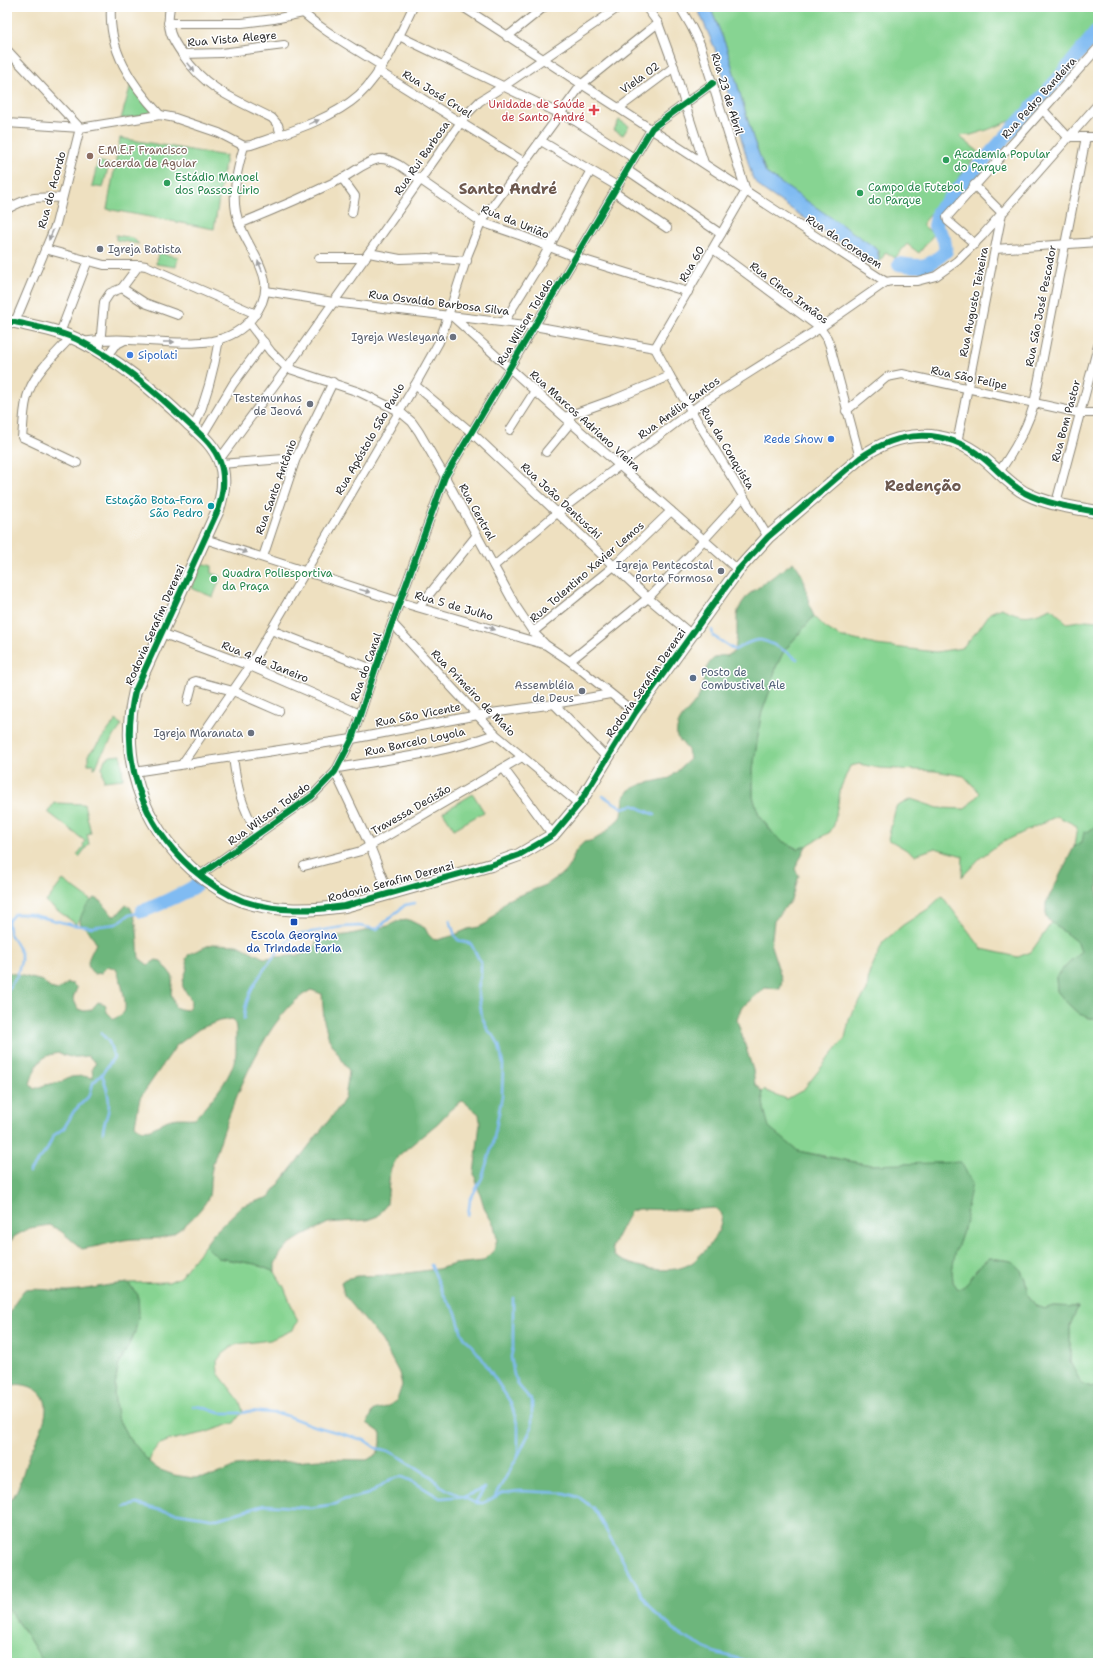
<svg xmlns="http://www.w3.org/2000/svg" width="1105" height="1670" viewBox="0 0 1105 1670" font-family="'Shantell Sans',sans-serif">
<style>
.green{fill:#87d492;stroke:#59805e}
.forest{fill:#6db67c;stroke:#4c7054;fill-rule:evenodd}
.water{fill:#80bbf2;stroke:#56738e}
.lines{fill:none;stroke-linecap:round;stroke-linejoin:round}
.stream{stroke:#80bbf2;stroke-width:2.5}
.river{stroke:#80bbf2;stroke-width:14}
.minor-casing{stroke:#8c8676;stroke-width:10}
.secondary-casing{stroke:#8c8676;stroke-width:14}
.minor{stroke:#fff;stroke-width:8}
.secondary{stroke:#fff;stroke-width:12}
.cycleway-casing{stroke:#fff;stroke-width:8}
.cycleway{stroke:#00873e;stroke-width:6}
.oneway{fill:#a0a0a0}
.health-dot{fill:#e0444e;stroke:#fff;stroke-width:1.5}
.education-dot{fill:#8d6e63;stroke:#fff;stroke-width:1.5}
.leisure-dot{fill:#2e9e5b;stroke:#fff;stroke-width:1.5}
.worship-dot{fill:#6b7280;stroke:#fff;stroke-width:1.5}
.shop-dot{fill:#3f7fe0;stroke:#fff;stroke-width:1.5}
.culture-dot{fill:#0f9aa8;stroke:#fff;stroke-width:1.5}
.service-dot{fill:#5c6f8a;stroke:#fff;stroke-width:1.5}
.transit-dot{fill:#1a4fb4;stroke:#fff;stroke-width:1.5}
.labels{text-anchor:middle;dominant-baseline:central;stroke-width:3;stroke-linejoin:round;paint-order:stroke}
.street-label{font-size:11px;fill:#2b2b2b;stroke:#fff}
.health-label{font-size:11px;fill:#be3a42;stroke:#fff;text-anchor:end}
.education-label{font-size:11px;fill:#785e54;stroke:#fff;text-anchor:start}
.leisure-label{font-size:11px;fill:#27864d;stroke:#fff;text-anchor:start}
.worship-label{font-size:11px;fill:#5b616d;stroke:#fff;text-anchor:end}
.shop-label{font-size:11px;fill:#366cbe;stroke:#fff;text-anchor:start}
.culture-label{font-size:11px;fill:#0d838f;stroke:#fff;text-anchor:end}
.service-label{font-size:11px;fill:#4e5e75;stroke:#fff;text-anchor:start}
.transit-label{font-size:11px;fill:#164399;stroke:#fff}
.district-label{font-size:15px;font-weight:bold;fill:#6c584e;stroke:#fff}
</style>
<rect width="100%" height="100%" fill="#fff"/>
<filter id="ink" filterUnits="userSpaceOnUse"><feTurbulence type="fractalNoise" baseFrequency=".025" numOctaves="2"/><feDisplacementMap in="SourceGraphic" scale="8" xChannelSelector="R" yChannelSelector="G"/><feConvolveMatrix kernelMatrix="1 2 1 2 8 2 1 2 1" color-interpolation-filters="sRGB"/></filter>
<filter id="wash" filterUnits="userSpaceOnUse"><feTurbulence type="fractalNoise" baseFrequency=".012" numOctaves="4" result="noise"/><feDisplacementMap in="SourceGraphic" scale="16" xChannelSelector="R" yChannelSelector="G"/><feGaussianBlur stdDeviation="0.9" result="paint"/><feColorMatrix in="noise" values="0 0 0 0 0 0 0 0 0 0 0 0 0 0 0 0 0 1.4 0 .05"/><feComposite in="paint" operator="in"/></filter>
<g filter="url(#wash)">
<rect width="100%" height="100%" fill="#eee0c0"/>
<g class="green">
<polygon points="710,7 1098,7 1098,37 1056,88 1031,113 987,130 971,135 959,136 979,152 922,225 934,234 919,253 907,244 895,258 886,252 879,263 875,262 879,260 879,252 875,247 868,244 766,173 753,138 726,46"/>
<polygon points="131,84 155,113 121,119"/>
<polygon points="619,120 629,126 623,135 614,130"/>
<polygon points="120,138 226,156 214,229 107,209"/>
<polygon points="98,161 109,164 103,188 92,186"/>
<polygon points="116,235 133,238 139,244 116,240"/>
<polygon points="158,253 178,257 176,267 156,264"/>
<polygon points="202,563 212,566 212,573 221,577 213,597 191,588"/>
<path d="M1001,608C1024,618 1028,618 1051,608L1067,623L1086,620L1098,621V824L1089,831L1082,842L1074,847L1077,826L1057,816L999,844L980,858L962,877L963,856L935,848L915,855L888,839L896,807L911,799L938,808L965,809L980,793L964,776L935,771L879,768L859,764L850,766L841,787L834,825L830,832L806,846L798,849L780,840L772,832L759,815L753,797V769L761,715L769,693L776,667L784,651L814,616L826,628L839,636L876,645L936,652L962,648L979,629L990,613Z"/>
<polygon points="116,720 122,725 101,755 96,767 94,768 94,764 88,764 88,755 92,750 93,750"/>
<polygon points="121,755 123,779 104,781 102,768 105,759 111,756"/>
<polygon points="473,794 484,812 454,829 443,812"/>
<polygon points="54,803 84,804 91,833 87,834 89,844 79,857 77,855 84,846 83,845 85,841 48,812"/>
<polygon points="63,880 93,902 76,924 46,902"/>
<path d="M942,896L982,949L1018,957L1031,952L1052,922L1078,943L1081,952L1068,963L1056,977L1057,991L1066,1002L1079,1014L1090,1018H1098V1385L1091,1387L1081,1383L1070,1362V1325L1078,1307L1053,1306L1044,1309L1036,1306L1028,1295L1025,1279L1011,1261L990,1258C986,1261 981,1264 978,1268C971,1276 969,1286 958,1289L953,1282L952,1271L955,1254L966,1222V1213L968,1198L961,1163L871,1165L798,1151L768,1127L764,1109L762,1092L765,1089L766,1091L787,1099L803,1090L845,1038L850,1016L867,991L869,974L883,942L903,925L928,909Z"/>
<polygon points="205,1245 218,1258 255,1264 275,1272 284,1287 298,1322 292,1330 270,1340 238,1344 231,1347 223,1353 217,1361 218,1373 239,1400 243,1411 234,1423 204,1433 170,1440 158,1445 152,1453 149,1462 127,1435 117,1417 114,1394 118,1367 125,1351 138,1295 128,1283 169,1282 180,1277"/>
<polygon points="7,1608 26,1634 44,1663 7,1663"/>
</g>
<g class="forest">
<path d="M793,562C809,578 804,597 814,616L784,651L776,667L769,693L761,715L753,769V797L759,815L772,832L780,840L797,849L806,846L795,869L799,876L791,900L774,921L771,946L782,980L780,989L765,988L741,1008L737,1020L753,1070L755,1084L762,1092L764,1109L769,1127L798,1151L826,1157L871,1165L961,1162L972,1183L966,1213V1222L955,1254L952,1271L953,1282L958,1289C969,1286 971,1276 978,1268C981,1264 986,1261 990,1258L1011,1261L1021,1270L1025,1279L1028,1295L1036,1306L1044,1309L1053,1306L1078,1307L1070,1325V1362L1081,1383L1091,1387L1098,1385V1663H44L26,1634L7,1608V1501L11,1500C21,1487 23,1470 29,1455C38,1436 60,1401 33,1388C25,1384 15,1383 7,1387V1322L13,1306L24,1290C39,1288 53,1291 68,1291C88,1290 108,1284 128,1283L138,1295L139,1314L135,1332L118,1367L114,1394L117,1417L127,1435L149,1462L158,1469L174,1475L193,1478L213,1476L236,1466L255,1464L319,1459L367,1460L377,1454L381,1443V1433L367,1423L374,1410L387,1407L397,1400L402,1385L399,1373L382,1341L344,1295L341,1282L345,1279L358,1276L391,1275L438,1269L455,1264L483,1261L494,1250L497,1239L494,1225L485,1210L474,1174L480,1123L479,1114L463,1101L460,1102L450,1110L438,1123L398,1156L390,1171L387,1204L378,1216L367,1220L328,1223L302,1236L288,1245L281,1253L275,1264V1272L255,1264L218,1258L205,1245L214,1233L242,1206L269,1197L340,1106L345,1098L349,1071L329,1039L324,1021L322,994L311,990C268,1011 232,1103 218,1148C214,1158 211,1170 210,1181C210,1185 210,1191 209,1196C205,1207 185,1227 174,1233C158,1242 141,1237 124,1240C110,1243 96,1247 82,1249L62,1232L50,1225L30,1228L15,1236L7,1245V972L43,981L50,988L58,990L68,983L73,984L77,988L73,998L78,1009L84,1011L91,1010L98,1002L105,1004L107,1012L114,1019C117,1017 122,1015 124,1012C128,1006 120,976 116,969L108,966L101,973L95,974C81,965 92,954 96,943L89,931L80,923C80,914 87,903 95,898L101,901L113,916L117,915L126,905L130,907C139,922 137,941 139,958L148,965L156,960L161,961L173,977L171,993L175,1007L180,1009L187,1010C196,1000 187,996 183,987C181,981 186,974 187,968C188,965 187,962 186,959L189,954L212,944L238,945L264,958L300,955L312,951L318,939L327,935L336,936L346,935L388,926L398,921L409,920L425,928L428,934L433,939L437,940L452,936L468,929L479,927L487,923L507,900L546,885L565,872L570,864L576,850L584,842C601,841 610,826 622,816L624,798L629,790L642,784L670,778L690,759L688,750L677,737C674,718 693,710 700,694C704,684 703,670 711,661C716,656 720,655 727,656L735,651L737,634V617L738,611L742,603L748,595ZM233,1019C237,1027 236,1032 236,1040C236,1044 236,1049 236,1053C233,1077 211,1101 195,1118C188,1119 179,1117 172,1119C159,1121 148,1138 135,1125L140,1098L176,1046L199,1029L219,1021ZM60,1053C69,1059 78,1057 88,1056L96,1063L92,1068L93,1078L83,1076L71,1077L61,1082L45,1085L34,1089L30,1084C36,1065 39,1055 60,1053ZM715,1208L722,1214C721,1230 717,1235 708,1247C703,1252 698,1258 693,1262C672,1277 634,1268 614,1256L612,1247L630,1212L638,1209L684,1210Z"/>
<polygon points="1098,824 1098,1018 1090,1018 1079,1014 1066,1002 1057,991 1056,977 1068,963 1081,952 1078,943 1046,918 1046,903 1074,847 1082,842 1084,832 1089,831"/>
</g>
<polygon class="water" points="697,7 710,7 726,46 753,138 766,173 877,249 879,260 872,264 762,189 753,179 715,49"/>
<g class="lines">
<g class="stream">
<path d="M712,630L713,636L735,650C742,646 750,640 759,640C768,640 789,653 797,659"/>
<polyline points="603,796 623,808 633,805 655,815"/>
<polyline points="450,920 455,936 458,940 471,944 481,963 481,974 478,989 482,1017 488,1030 496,1039 499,1045 503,1064 502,1096 493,1143 482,1178 470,1200 468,1216"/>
<polyline points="377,929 405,905 415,903"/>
<polyline points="293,935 343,927 359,926 376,929"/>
<polyline points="7,991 17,976 21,961 21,953 9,932 8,921 14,914 29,914 73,925 92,927 116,924 129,915 138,913"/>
<path d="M244,1019C244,990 273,956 292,936"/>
<path d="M102,1074C106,1086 111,1099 108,1112C106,1120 103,1125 103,1133"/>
<polyline points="29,1172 47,1150 53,1136 64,1128 74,1111 90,1095 93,1083 102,1074 114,1057 109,1042 101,1033"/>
<polyline points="431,1265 444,1295 456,1313 462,1334 481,1357 511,1403 518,1427 518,1456 495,1496"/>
<polyline points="513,1298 513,1347 511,1357 514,1375 519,1386 532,1401 532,1427 519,1454"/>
<polyline points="193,1406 202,1407 219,1413 242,1413 250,1411 282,1414 311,1425 364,1440 376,1448 389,1451 402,1458 433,1478 440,1486 475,1503 483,1503 503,1493 520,1491 565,1493 580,1498 593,1508 597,1514 641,1593 655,1613 682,1636 713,1652 755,1663"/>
<polyline points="124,1507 137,1504 159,1510 217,1519 264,1505 309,1508 336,1504 343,1500 369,1494 389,1480 398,1477 402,1477 414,1482 440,1498 466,1496 485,1488 475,1503"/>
</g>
<g class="river">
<path d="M899,264C923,268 928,268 946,251L944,239L935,226L938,211L1059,78L1098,30"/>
<path d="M142,911C148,910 189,891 195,886"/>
</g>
</g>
</g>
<g filter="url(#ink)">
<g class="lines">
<defs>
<g id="minor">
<path d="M111,7C108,50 131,84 160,115"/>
<path d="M170,7C166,29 171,38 183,55C206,90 237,100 272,118L278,125L281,135"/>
<path d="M297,7C320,30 354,48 382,66"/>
<polyline points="463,7 886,282"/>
<polyline points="646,7 658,23 674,67 685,104 704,163"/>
<polyline points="680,7 691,26 700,44 746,191"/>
<polyline points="168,23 242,23 274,19 303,13"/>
<polyline points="399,36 577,122 634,158"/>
<polyline points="507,37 544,7"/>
<polyline points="7,50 80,128 56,224 15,322"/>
<polyline points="182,54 221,53 284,45"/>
<polyline points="378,71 524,162"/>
<polyline points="619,108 674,67"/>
<polyline points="1043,110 1068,137"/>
<path d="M7,123L80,128L160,115L175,118L219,133L244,146L251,145C286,133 331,120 359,95C382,74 400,35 413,7"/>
<polyline points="1068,137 1098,137"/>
<polyline points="541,141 617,186"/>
<polyline points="627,170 721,234"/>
<polyline points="342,178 355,196 352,213"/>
<polyline points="974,185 1002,213"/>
<polyline points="614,192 667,228"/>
<path d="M7,209C31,196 35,197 62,198"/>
<path d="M239,224C274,210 308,195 341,179C353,173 366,161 379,159C387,158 393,162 399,165L481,222L522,236L575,257L688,292"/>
<polyline points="975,244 948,221 947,217 1098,48"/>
<polyline points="45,249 104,265 139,265 146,266 256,314"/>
<polyline points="713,249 820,328 827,338 830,346 860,458"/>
<polyline points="995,249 1098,242"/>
<polyline points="369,253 400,259 428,258 467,261"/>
<polyline points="319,258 365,258"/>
<polyline points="122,288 145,303 178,315"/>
<polyline points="266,291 333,302 534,326 655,348"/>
<polyline points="452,316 535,391 738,570"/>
<polyline points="504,322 541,262 590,172"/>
<polyline points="249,323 271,352 287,368 359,392 399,411 412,422 419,432 445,477 515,605 533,632 544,643"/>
<polyline points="60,333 88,260"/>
<path d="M71,337C57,353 37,370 29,391C23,405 24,422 22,437L77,463"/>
<path d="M82,342C98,340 114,339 130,340C157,341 185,345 212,341C228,338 243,330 253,317C286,278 243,250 236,212C232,190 238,167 244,146"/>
<polyline points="100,345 104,302 110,293 122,288 139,265"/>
<polyline points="655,348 670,376 768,537"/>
<polyline points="655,348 746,191"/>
<polyline points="107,356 115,345 123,341"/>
<polyline points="415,385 471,432 648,598 691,634"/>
<polyline points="846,411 887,377 902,374 1080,413 1098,413"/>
<polyline points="565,417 615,399 670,376"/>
<path d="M194,428C206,400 214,370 219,339"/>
<polyline points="510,430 535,391"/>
<polyline points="202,436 233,384 264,342"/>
<polyline points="957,443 1002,213"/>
<polyline points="546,452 571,422"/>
<polyline points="219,460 287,368 466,115 480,101 504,86 619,7"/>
<polyline points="221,464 296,458"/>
<path d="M999,472C1014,451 1027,429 1034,404L1086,137"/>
<polyline points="1056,503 1098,346"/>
<polyline points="205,539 400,602 546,645 570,661 635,713"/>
<polyline points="263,557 296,458 333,382"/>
<polyline points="494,566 557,513 706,400 820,328 886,282 892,281 917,281 936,276 957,261 982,236 1098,104"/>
<polyline points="419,607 477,535"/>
<polyline points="392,623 495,734 579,804"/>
<polyline points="271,630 375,670"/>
<polyline points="533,632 614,566 671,511"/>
<polyline points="161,633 250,666 360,714"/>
<polyline points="570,661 648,598 690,555 743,497"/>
<polyline points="188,701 193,682 196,681 233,691 279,711"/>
<polyline points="554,704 607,758"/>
<path d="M233,757C237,789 242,807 258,835"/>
<polyline points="182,764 250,666 415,385 439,342 445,325 468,254 481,222 582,84 658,23"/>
<path d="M338,768C390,759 445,753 495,734"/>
<polyline points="504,769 553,835"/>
<polyline points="134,772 352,739 478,715 554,704 610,694"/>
<polyline points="335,772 370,846 389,894"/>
<polyline points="304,866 361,851 522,757"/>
<polyline points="200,875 312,796 335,772 352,739 375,670 445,477 652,128 713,83"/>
</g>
<path id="secondary" d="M7,322H15C37,327 61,331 82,342C121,362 156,392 188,423C200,434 214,445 220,462C226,478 223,494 218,510L135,691C119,758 141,823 192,869C207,882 225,894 243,901C277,912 310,911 345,906L491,865L519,855L553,835L579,804L635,713L738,570L768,537L860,458C898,430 944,427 983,458C997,469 1009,484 1025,493C1046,504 1075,508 1098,512"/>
</defs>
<use href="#minor" class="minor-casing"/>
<use href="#secondary" class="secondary-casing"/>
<use href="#minor" class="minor"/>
<use href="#secondary" class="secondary"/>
<defs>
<g id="cycleway">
<path d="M7,322H15C37,327 61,331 82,342C121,362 156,392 188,423C200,434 214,445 220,462C226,478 223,494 218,510L135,691C119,758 141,823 192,869C207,882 225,894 243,901C277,912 310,911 345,906L491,865L519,855L553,835L579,804L635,713L738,570L768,537L860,458C898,430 944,427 983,458C997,469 1009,484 1025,493C1046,504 1075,508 1098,512"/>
<polyline points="200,875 312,796 335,772 352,739 375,670 445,477 652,128 713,83"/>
</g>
</defs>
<use href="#cycleway" class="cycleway-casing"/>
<use href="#cycleway" class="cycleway"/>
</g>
<defs><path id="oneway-solid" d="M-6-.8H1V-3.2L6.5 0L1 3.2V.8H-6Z"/></defs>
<g class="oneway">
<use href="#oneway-solid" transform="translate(191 67) rotate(51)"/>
<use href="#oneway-solid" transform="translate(314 122) rotate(-23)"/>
<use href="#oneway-solid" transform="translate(51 235) rotate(114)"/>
<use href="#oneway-solid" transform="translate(260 266) rotate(-112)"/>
<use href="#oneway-solid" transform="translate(169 342)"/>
<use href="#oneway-solid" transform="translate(242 551) rotate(17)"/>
<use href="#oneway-solid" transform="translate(365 591) rotate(18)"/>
<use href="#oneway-solid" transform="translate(490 628) rotate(17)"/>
</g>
</g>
<path class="health-dot" d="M592 104h4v4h4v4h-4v4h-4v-4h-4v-4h4z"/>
<circle class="education-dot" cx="90" cy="156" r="4"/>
<g class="leisure-dot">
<circle cx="946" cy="160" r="4"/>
<circle cx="167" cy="183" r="4"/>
<circle cx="860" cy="193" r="4"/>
<circle cx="214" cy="579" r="4"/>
</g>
<g class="worship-dot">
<circle cx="100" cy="249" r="4"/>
<circle cx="453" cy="337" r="4"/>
<circle cx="310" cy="404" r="4"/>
<circle cx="721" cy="571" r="4"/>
<circle cx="582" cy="691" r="4"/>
<circle cx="251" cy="733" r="4"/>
</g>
<g class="shop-dot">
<circle cx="130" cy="355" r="4"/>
<circle cx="831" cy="439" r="4"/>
</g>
<circle class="culture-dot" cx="211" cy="506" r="4"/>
<circle class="service-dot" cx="693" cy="678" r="4"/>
<rect class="transit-dot" x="290" y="918" width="8" height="8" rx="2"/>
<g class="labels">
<g class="street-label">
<text transform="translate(232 39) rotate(-5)">Rua Vista Alegre</text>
<text transform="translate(640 78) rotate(-36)">Viela 02</text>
<text transform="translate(437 94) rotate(32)">Rua José Cruel</text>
<text transform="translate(727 94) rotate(73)">Rua 23 de Abril</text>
<text transform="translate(1039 98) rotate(-48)">Rua Pedro Bandeira</text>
<text transform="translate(422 158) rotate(-55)">Rua Rui Barbosa</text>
<text transform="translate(52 190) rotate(-75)">Rua do Acordo</text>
<text transform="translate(515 222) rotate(22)">Rua da União</text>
<text transform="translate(844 242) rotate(33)">Rua da Coragem</text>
<text transform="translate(692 264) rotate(-60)">Rua 60</text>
<text transform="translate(789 293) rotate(37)">Rua Cinco Irmãos</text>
<text transform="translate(974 302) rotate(-79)">Rua Augusto Teixeira</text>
<text transform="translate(439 303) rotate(7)">Rua Osvaldo Barbosa Silva</text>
<text transform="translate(1041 306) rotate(-79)">Rua São José Pescador</text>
<text transform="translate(525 322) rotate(-59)">Rua Wilson Toledo</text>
<text transform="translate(969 378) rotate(12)">Rua São Felipe</text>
<text transform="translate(679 408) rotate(-36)">Rua Anélia Santos</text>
<text transform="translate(585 421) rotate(42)">Rua Marcos Adriano Vieira</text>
<text transform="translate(1066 421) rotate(-75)">Rua Bom Pastor</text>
<text transform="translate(370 439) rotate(-60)">Rua Apóstolo São Paulo</text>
<text transform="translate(727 448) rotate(59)">Rua da Conquista</text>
<text transform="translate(276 487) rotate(-70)">Rua Santo Antônio</text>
<text transform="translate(561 501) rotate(43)">Rua João Dentuschi</text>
<text transform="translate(477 512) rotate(61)">Rua Central</text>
<text transform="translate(587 572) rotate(-41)">Rua Tolentino Xavier Lemos</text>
<text transform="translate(454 606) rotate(16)">Rua 5 de Julho</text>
<text transform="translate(155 625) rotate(-66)">Rodovia Serafim Derenzi</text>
<text transform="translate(265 662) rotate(22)">Rua 4 de Janeiro</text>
<text transform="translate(366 667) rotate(-70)">Rua do Canal</text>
<text transform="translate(646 683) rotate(-55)">Rodovia Serafim Derenzi</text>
<text transform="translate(473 693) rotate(46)">Rua Primeiro de Maio</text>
<text transform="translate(418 715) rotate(-11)">Rua São Vicente</text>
<text transform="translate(415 742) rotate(-12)">Rua Barcelo Loyola</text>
<text transform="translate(411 810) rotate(-30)">Travessa Decisão</text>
<text transform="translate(269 814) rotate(-36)">Rua Wilson Toledo</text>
<text transform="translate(391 882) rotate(-15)">Rodovia Serafim Derenzi</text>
</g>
<g class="health-label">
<text x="585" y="104">Unidade de Saúde<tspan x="585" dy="13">de Santo André</tspan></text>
</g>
<g class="education-label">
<text x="98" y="150">E.M.E.F Francisco<tspan x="98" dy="13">Lacerda de Aguiar</tspan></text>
</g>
<g class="leisure-label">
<text x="954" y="154">Academia Popular<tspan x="954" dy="13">do Parque</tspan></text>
<text x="175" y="177">Estádio Manoel<tspan x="175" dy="13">dos Passos Lirio</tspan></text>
<text x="868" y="187">Campo de Futebol<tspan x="868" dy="13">do Parque</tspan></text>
<text x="222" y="573">Quadra Poliesportiva<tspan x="222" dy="13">da Praça</tspan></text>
</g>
<g class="worship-label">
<text x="108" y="249" text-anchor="start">Igreja Batista</text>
<text x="445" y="337">Igreja Wesleyana</text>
<text x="302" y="398">Testemunhas<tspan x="302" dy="13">de Jeová</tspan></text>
<text x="713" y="565">Igreja Pentecostal<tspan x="713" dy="13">Porta Formosa</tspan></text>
<text x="574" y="685">Assembléia<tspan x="574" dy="13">de Deus</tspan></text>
<text x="243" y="733">Igreja Maranata</text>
</g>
<g class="shop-label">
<text x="138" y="355">Sipolati</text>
<text x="823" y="439" text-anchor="end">Rede Show</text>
</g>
<g class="culture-label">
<text x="203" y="500">Estação Bota-Fora<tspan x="203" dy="13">São Pedro</tspan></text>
</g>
<g class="service-label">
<text x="701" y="672">Posto de<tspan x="701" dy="13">Combustivel Ale</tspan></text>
</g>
<g class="transit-label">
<text x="294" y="935">Escola Georgina<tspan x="294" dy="13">da Trindade Faria</tspan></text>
</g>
<g class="district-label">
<text x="508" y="189">Santo André</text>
<text x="923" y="486">Redenção</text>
</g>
</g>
<rect width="1105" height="1670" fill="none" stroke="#fff" stroke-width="24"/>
</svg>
